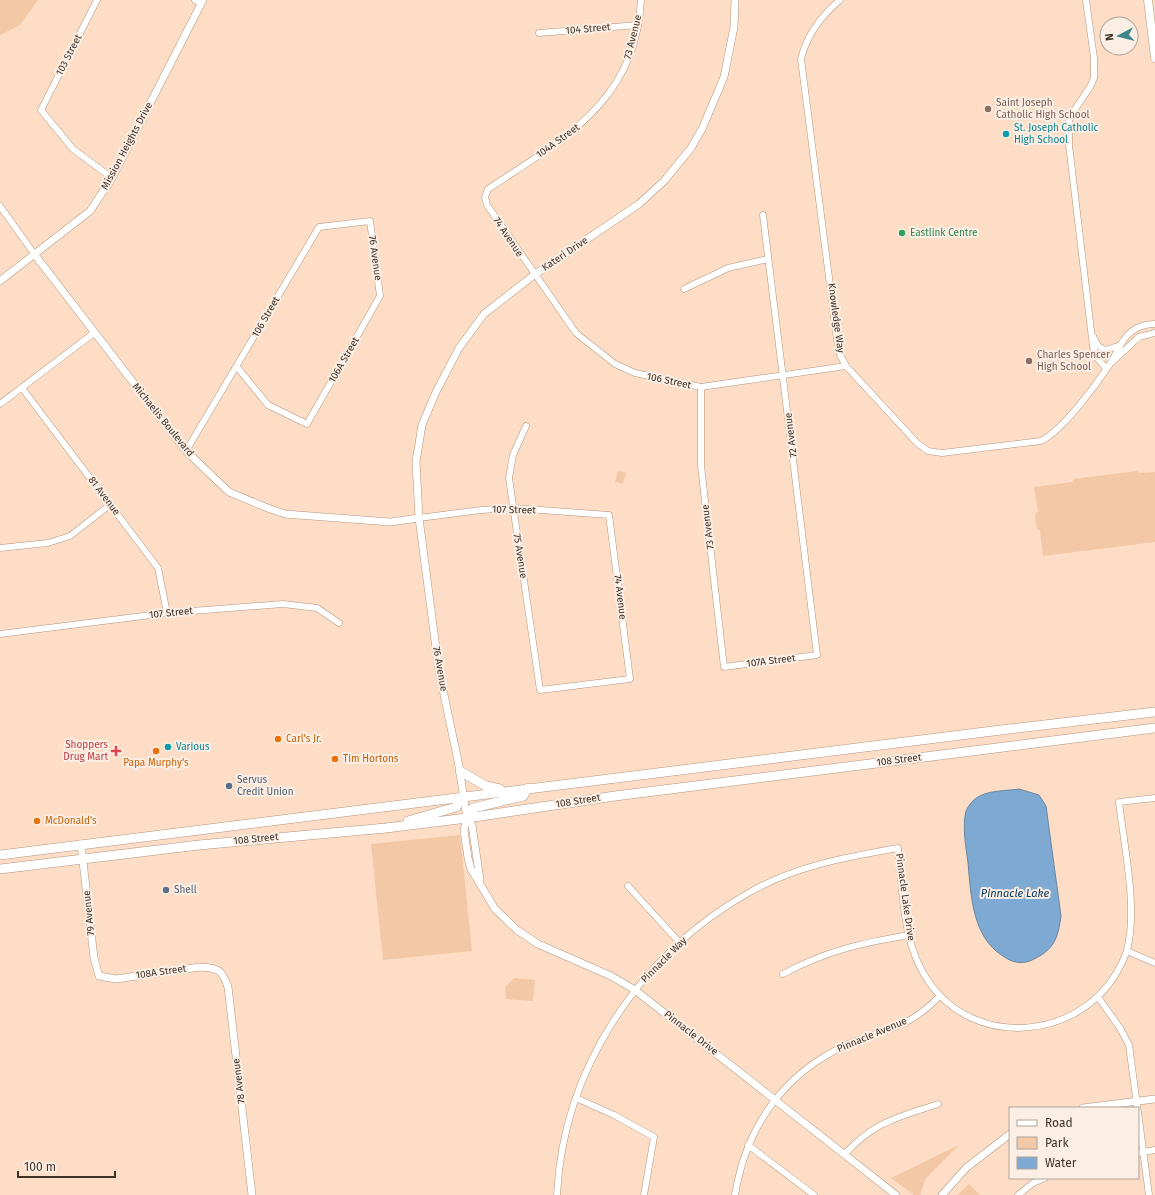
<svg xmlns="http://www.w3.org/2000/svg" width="1155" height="1195" viewBox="0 0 1155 1195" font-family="'Fira Sans',sans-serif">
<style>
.green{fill:#f3c8a6}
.water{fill:#7da9d3;stroke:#6a85a0}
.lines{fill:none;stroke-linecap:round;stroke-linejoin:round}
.minor-casing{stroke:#b2957e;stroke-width:7}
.tertiary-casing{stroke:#b2957e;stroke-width:8}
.secondary-casing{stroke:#b2957e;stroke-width:9}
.primary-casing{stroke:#b2957e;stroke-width:10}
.minor{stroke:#fff;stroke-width:6}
.tertiary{stroke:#fff;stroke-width:7}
.secondary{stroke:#fff;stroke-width:8}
.primary{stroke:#fff;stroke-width:9}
.education-dot{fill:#8d6e63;stroke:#fbefe5;stroke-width:1.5}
.culture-dot{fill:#0f9aa8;stroke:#fbefe5;stroke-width:1.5}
.leisure-dot{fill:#2e9e5b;stroke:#fbefe5;stroke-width:1.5}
.food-dot{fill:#e8710a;stroke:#fbefe5;stroke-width:1.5}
.health-dot{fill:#e0444e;stroke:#fbefe5;stroke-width:1.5}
.service-dot{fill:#5c6f8a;stroke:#fbefe5;stroke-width:1.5}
.labels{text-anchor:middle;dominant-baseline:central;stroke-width:4;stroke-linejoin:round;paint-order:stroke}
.street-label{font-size:10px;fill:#3e3228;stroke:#fbefe5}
.education-label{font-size:10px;fill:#785e54;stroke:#fbefe5;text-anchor:start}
.culture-label{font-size:10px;fill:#0d838f;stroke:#fbefe5;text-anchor:start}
.leisure-label{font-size:10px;fill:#27864d;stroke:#fbefe5;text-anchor:start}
.food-label{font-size:10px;fill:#c56008;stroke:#fbefe5;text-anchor:start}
.health-label{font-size:10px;fill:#be3a42;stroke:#fbefe5;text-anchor:end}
.service-label{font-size:10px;fill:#4e5e75;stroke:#fbefe5;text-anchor:start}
.water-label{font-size:11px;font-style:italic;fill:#043960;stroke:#fbefe5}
</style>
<rect width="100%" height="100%" fill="#fdddc5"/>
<g class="green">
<polygon points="0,0 38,0 20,25 0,35"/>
<polygon points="618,471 626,473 623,484 615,482"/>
<polygon points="1137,471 1140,473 1155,472 1155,542 1043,556 1040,531 1037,529 1035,515 1038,511 1034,487 1072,482 1074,479"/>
<polygon points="460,835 472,951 383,960 371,844"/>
<polygon points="514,978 535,980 533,1001 506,999 505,987"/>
<polygon points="959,1145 926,1178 920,1195 914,1195 891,1178"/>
<polygon points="969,1184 980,1195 957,1195"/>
</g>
<path class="water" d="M1019,789L1039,795L1046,806L1061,916C1058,937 1055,949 1034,959C1024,965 1012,963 1003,956C972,937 971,895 968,863C966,847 962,827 966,811C967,808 972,801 975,799C986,790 1006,791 1019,789Z"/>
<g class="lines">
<defs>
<g id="minor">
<polyline points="97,0 41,110 73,149 112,178"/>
<polyline points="195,0 201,3"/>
<path d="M641,0C636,102 563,139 488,189L485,197L487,205L576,333L615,364L635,373L701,387L846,366"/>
<path d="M840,0C821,16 807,34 801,59L837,340L840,355L846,366L918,444L928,451L942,453L1041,441C1063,430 1096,385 1110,364C1118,351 1123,335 1137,328C1143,325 1149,324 1155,324"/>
<polyline points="1086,0 1094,58 1094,78 1090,87 1069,118 1069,145 1093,347 1097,358 1106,368"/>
<polyline points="539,33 638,25"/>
<polyline points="0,206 35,255"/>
<polyline points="684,289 728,268 768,259"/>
<polyline points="1093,336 1098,346 1105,350 1118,346"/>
<polyline points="1112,362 1139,337 1155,333"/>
<polyline points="701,387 701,466 724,667 817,655 763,215"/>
<polyline points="22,388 158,568 167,613"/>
<polyline points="0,404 94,333"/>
<polyline points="186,451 319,227 370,221 380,296 307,424 268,405 237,367"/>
<polyline points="419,518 481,510 513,508 609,515 630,679 540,690 509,478 513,455 526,426"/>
<polyline points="0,548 48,543 70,536 111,504"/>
<polyline points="0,634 167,613 283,604 317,608 339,623"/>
<polyline points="628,886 679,942"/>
<polyline points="1127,951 1155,963"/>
<path d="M783,974C826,951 861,943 909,935"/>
<polyline points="1098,997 1120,1028 1129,1045 1149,1195"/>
<polyline points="576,1098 614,1115 654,1137 644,1195"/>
<polyline points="748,1145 814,1195"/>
<polyline points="1138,1153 1155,1150"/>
<path d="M845,1154C873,1122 899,1117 938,1104"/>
<path d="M557,1195C563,1068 641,953 750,892C795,866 847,857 898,848C903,892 902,945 929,982C975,1049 1078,1040 1117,972C1121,965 1125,957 1127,950C1138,908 1124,846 1119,802L1155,798"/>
<path d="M735,1195C746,1127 783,1074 846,1045C865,1036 885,1032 904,1023C917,1017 929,1007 940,996"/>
<polyline points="1018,1195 1033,1183 1045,1178"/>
</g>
<g id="tertiary">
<polyline points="735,0 734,27 724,77 702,129 691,148 664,181 639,204 534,275 484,314 459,348 436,392 422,425 416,462 419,518 439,671 458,761 467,818 464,830 468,858 471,869 495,909 517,930 538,944 611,976 635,990 896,1195"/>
<polyline points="35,255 186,451 229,492 270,509 285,514 390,522 419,518"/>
<polyline points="0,281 90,211 112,178 203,0"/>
<polyline points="467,818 472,825 480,880"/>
<path d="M81,844L94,958L99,976L116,979L200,967C219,968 222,970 228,987L252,1195"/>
<polyline points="1083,1108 1155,1099"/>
<polyline points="942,1195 966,1168 1010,1134"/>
</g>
<polyline id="secondary" points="1148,0 1155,58"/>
<g id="primary">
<polyline points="460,771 486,786 500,789"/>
<polyline points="467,818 473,808 523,796 528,788"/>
<polyline points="408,821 456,807 463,796"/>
<polyline points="0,855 1001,730 1155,712"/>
<polyline points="0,869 199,845 386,828 467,818 615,796 1155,728"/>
</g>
</defs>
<use href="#minor" class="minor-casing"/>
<use href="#tertiary" class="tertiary-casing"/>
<use href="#secondary" class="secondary-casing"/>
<use href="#primary" class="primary-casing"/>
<use href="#minor" class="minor"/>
<use href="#tertiary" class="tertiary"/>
<use href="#secondary" class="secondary"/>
<use href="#primary" class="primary"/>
</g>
<g class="education-dot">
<circle cx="988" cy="109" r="4"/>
<circle cx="1029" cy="361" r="4"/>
</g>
<g class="culture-dot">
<circle cx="1006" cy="134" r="4"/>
<circle cx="168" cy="747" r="4"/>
</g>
<circle class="leisure-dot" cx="902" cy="233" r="4"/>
<g class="food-dot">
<circle cx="278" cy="739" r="4"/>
<circle cx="156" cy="751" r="4"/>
<circle cx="335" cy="759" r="4"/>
<circle cx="37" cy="821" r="4"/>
</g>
<path class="health-dot" d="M114 745h4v4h4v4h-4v4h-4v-4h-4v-4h4z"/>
<g class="service-dot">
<circle cx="229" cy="786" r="4"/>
<circle cx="166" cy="890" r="4"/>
</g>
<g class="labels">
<g class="street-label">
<text transform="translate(588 29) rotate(-5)">104 Street</text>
<text transform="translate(633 37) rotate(-76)">73 Avenue</text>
<text transform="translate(69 55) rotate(-63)">103 Street</text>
<text transform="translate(558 141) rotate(-36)">104A Street</text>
<text transform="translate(127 146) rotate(-62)">Mission Heights Drive</text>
<text transform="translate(508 237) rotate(56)">74 Avenue</text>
<text transform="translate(565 254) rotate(-34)">Kateri Drive</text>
<text transform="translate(375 258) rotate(82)">76 Avenue</text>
<text transform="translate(266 317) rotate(-60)">106 Street</text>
<text transform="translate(836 318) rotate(82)">Knowledge Way</text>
<text transform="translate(344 360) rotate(-60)">106A Street</text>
<text transform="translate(669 381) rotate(12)">106 Street</text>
<text transform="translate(163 420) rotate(51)">Michaelis Boulevard</text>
<text transform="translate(791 435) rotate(-97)">72 Avenue</text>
<text transform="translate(104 496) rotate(53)">81 Avenue</text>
<text transform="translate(514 510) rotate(1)">107 Street</text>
<text transform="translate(708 527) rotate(-97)">73 Avenue</text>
<text transform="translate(520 556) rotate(81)">75 Avenue</text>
<text transform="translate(620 597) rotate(83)">74 Avenue</text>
<text transform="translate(171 613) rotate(-6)">107 Street</text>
<text transform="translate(771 661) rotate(-7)">107A Street</text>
<text transform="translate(440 669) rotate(80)">76 Avenue</text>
<text transform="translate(899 760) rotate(-7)">108 Street</text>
<text transform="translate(578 801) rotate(-9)">108 Street</text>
<text transform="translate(256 839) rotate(-6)">108 Street</text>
<text transform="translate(905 897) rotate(82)">Pinnacle Lake Drive</text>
<text transform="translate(89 913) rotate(-96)">79 Avenue</text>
<text transform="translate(664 960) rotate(-45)">Pinnacle Way</text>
<text transform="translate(161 972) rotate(-8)">108A Street</text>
<text transform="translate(691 1033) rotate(38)">Pinnacle Drive</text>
<text transform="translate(872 1035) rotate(-23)">Pinnacle Avenue</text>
<text transform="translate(239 1081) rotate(-97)">78 Avenue</text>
</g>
<g class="education-label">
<text x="996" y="103">Saint Joseph<tspan x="996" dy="12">Catholic High School</tspan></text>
<text x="1037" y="355">Charles Spencer<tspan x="1037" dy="12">High School</tspan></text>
</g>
<g class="culture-label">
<text x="1014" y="128">St. Joseph Catholic<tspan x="1014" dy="12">High School</tspan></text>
<text x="176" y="747">Various</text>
</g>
<g class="leisure-label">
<text x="910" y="233">Eastlink Centre</text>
</g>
<g class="food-label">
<text x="286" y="739">Carl's Jr.</text>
<text x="343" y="759">Tim Hortons</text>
<text x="156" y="763" text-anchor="middle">Papa Murphy's</text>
<text x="45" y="821">McDonald's</text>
</g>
<g class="health-label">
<text x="108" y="745">Shoppers<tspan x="108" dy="12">Drug Mart</tspan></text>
</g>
<g class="service-label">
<text x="237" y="780">Servus<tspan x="237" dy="12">Credit Union</tspan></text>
<text x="174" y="890">Shell</text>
</g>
<g class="water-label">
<text x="1015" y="893">Pinnacle Lake</text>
</g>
</g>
<rect x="1009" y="1107" width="130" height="72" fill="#fbefe5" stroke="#afa399"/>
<rect x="1017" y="1120" width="20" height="6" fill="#ffffff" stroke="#afa399"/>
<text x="1045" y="1127" font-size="12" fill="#3e3228">Road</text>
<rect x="1017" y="1137" width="20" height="12" fill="#f3c8a6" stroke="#afa399"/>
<text x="1045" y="1147" font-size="12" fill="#3e3228">Park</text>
<rect x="1017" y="1157" width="20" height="12" fill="#7da9d3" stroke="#afa399"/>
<text x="1045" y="1167" font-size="12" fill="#3e3228">Water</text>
<g transform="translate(1119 36) rotate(263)"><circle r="19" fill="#fbefe5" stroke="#afa399"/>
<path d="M0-3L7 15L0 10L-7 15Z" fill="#3e8689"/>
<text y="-6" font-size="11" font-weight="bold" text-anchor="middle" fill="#3e3228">N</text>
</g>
<path d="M18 1171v6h97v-6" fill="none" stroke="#3e3228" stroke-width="2"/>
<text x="24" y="1171" font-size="12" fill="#3e3228" stroke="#fbefe5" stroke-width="3" paint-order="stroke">100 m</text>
</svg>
